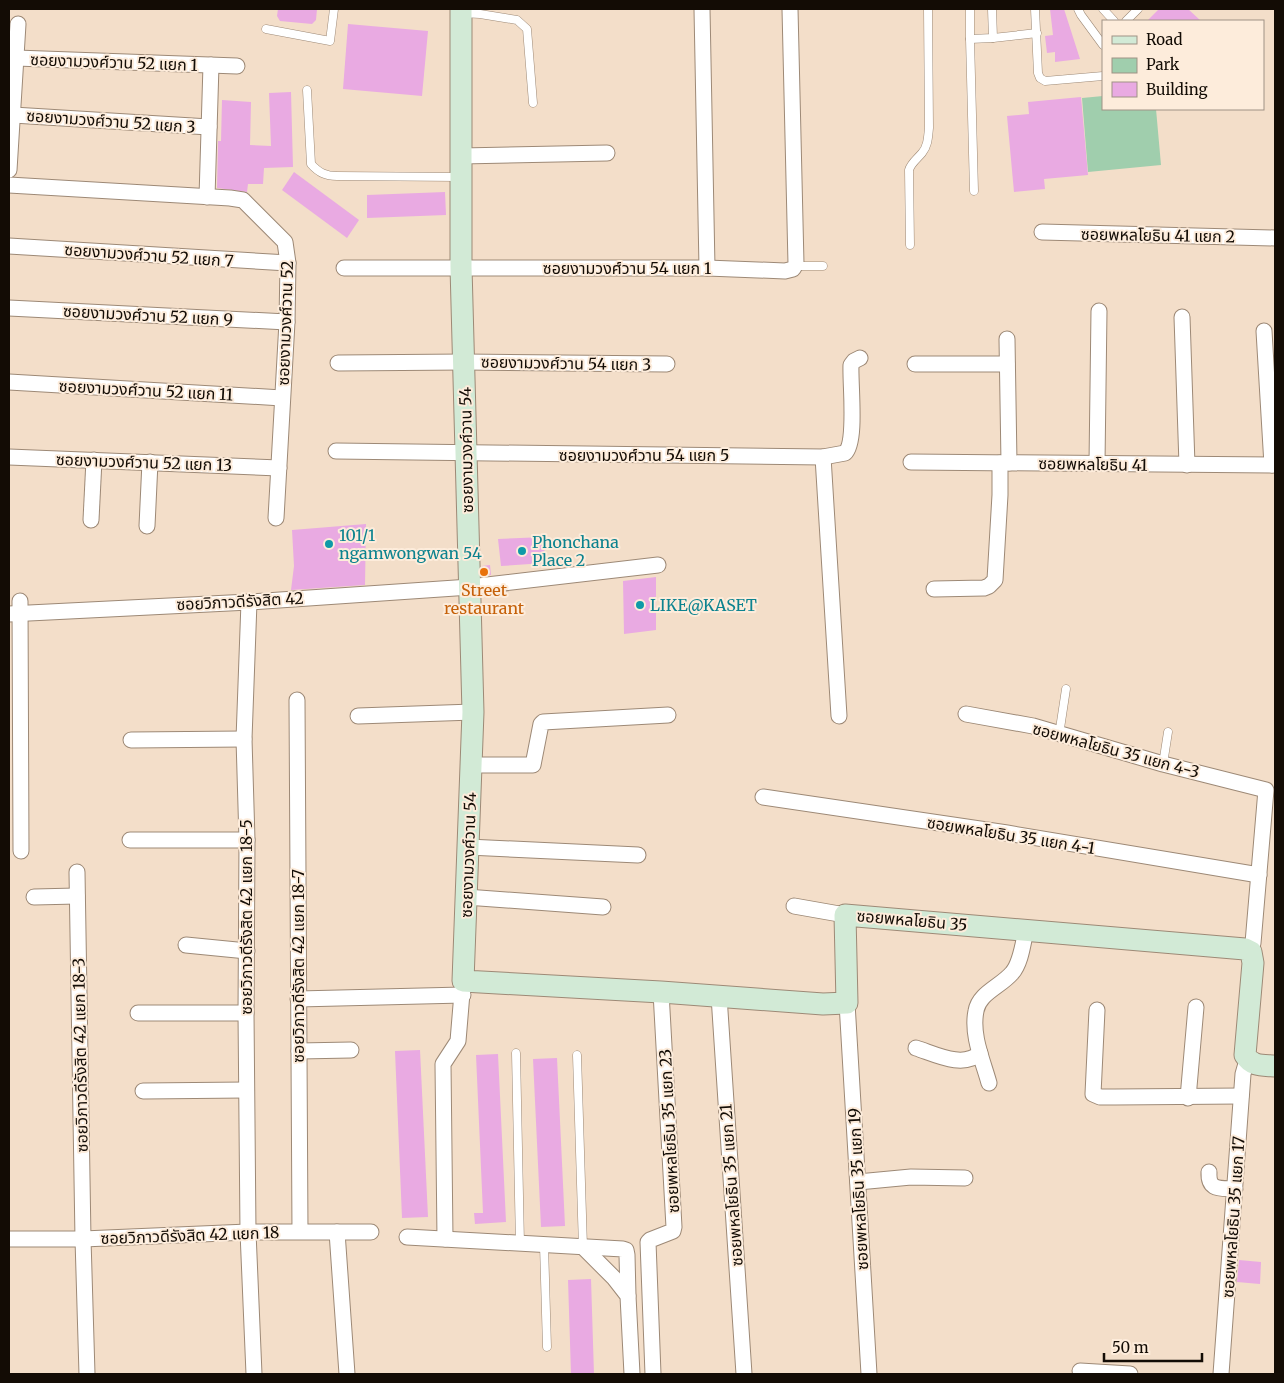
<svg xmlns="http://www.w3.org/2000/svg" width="1284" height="1383" viewBox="0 0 1284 1383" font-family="Merriweather,'Noto Sans Thai',serif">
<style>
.green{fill:#a0cead}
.building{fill:#e9aae2}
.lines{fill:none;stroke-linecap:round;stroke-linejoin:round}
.lane-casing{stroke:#9d8976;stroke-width:9}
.street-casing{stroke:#9d8976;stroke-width:17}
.secondary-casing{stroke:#9d8976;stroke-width:23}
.lane{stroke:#fff;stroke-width:8}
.street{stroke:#fff;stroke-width:15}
.secondary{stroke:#d2ead6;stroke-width:21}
.culture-dot{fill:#0f9aa8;stroke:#fdecdb;stroke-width:2}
.food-dot{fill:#e8710a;stroke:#fdecdb;stroke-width:2}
.labels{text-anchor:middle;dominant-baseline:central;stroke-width:4;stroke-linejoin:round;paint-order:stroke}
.street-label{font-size:16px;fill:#130c05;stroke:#fdecdb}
.culture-label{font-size:16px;fill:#0d838f;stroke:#fdecdb;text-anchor:start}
.food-label{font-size:16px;fill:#c56008;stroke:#fdecdb}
</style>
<rect width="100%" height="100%" fill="#f3dec9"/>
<polygon class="green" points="1103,96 1103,109 1156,109 1161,165 1088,172 1082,98"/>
<g class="building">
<polygon points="278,9 317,9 316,20 312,24 280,21 277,16"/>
<polygon points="1050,9 1064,9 1080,59 1055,62 1055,52 1047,53 1045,36 1053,35"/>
<polygon points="1159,9 1188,9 1201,21 1147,21"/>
<polygon points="348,24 428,31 422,96 343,89"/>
<polygon points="291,92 293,167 264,168 263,184 248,184 247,192 217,188 218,141 221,141 222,100 251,102 250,145 271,146 269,93"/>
<polygon points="1081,97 1088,175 1044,179 1045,189 1014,192 1007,116 1029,114 1028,102"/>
<polygon points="294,172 359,220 347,238 282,190"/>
<polygon points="445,192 446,215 367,218 367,195"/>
<polygon points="366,524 365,585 291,590 294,566 292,530"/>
<polygon points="544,537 545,563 501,566 498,539"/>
<polygon points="490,565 491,575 482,576 482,566"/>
<polygon points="656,577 656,630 624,634 623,581"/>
<polygon points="420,1050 428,1217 402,1218 395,1051"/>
<polygon points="498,1054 506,1222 475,1224 474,1213 483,1213 476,1055"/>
<polygon points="557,1058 565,1226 541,1227 533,1059"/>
<polygon points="1239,1260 1261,1262 1260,1284 1237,1282"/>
<polygon points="591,1279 594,1374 571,1374 568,1280"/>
</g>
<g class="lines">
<defs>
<g id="lane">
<polyline points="970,9 970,39 993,38 1037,33"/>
<polyline points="992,9 993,38"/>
<polyline points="1035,9 1038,73 1040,78 1045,81 1103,76"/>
<polyline points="1078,9 1081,15 1103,45"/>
<polyline points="1103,9 1114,21"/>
<polyline points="462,13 480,14 517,20 527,29 533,103"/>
<polyline points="1126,21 1138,9"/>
<polyline points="266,29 330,41 334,9"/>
<polyline points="970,39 974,191"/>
<path d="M307,90L311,164C319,173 326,176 337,176L459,177"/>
<path d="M910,245L909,170C911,163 917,159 922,153C928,146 928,137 929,128L928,9"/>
<polyline points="795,266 823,266"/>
<polyline points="1059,735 1066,689"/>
<polyline points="1163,764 1168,732"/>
<polyline points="516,1053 520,1244"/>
<polyline points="577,1055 583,1247"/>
<polyline points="544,1245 547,1347"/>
</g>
<g id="street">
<polyline points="702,9 707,268"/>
<polyline points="16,58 237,66"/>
<polyline points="13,115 209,127"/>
<polyline points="461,156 607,153"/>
<polyline points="9,170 18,24"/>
<polyline points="9,185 230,198 243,200 285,242 288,263 287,322 276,518"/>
<polyline points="207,197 211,65"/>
<polyline points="1042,232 1275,238"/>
<polyline points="9,246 288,263"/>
<polyline points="344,268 707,268 785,271 793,269 796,264 790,9"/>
<polyline points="9,308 287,322"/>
<polyline points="1182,317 1187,465"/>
<polyline points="1264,331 1272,465"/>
<polyline points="1007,339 1009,463"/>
<polyline points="338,363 465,362 667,364"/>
<polyline points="915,364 1007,364"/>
<polyline points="9,382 282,398"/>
<path d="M336,451L823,457L845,453C857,442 850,384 851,365L854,361L860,358"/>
<polyline points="9,457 279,468"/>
<polyline points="823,457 839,716"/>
<polyline points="911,462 1275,465"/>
<polyline points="1097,463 1099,311"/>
<polyline points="91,520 94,460"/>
<polyline points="147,526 150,462"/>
<polyline points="934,589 984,588 989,586 995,580 1000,495 1000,463"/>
<polyline points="20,601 21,851"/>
<polyline points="249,602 244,739 247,840 246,1013 248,1232 254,1374"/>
<polyline points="9,614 249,602 470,587 658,565"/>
<polyline points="297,700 300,1231"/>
<polyline points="966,714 1033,726 1163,764 1266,790 1253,943 1249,950"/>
<polyline points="358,716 473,712"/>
<polyline points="131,740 244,739"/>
<polyline points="471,765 533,765 541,724 543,722 668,715"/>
<polyline points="763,797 1007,833 1259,875"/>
<polyline points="130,840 247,840"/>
<polyline points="468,847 638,855"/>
<polyline points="77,872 83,1239 87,1374"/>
<polyline points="34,897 77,896"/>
<polyline points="466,897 603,907"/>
<polyline points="794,906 845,915"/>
<polyline points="186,945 247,951"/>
<polyline points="719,996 744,1374"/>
<polyline points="298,999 463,995"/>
<polyline points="847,1003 869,1374"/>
<polyline points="1097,1010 1093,1094 1100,1097 1115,1097 1241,1096"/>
<polyline points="138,1013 246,1013"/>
<path d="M916,1048C935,1054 963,1069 980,1053"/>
<polyline points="299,1051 351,1050"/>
<path d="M989,1083C983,1061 971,1035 976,1011C979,993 1000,987 1012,973C1021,963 1023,943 1026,930"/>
<polyline points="143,1091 246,1090"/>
<polyline points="1188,1098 1196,1007"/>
<path d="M1209,1172C1208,1191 1220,1188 1235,1189"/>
<polyline points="858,1182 911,1177 965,1178"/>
<polyline points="337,1232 347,1374"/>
<polyline points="407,1237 623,1249 626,1250 627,1255 628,1296"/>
<polyline points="9,1239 83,1239 248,1232 371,1232"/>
<polyline points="445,1239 443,1064 458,1041 463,981"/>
<polyline points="583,1247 614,1278 628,1296 632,1374"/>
<polyline points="1080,1371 1130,1374"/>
<polyline points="653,1374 648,1242 650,1240 673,1231 674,1227 661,992"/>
<polyline points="1221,1374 1243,1074 1245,1067 1250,1061"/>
</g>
<path id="secondary" d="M461,9V267L473,712L463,981L661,992L823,1004L847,1003L845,915L1245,949L1251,952L1253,963L1245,1055C1252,1067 1263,1065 1275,1066"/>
</defs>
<use href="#lane" class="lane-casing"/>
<use href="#street" class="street-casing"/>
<use href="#secondary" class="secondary-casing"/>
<use href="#lane" class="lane"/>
<use href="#street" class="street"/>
<use href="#secondary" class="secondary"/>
</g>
<g class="culture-dot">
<circle cx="329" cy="544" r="5"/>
<circle cx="522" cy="551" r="5"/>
<circle cx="640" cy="605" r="5"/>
</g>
<circle class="food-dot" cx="484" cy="572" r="5"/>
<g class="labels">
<g class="street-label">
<text transform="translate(114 62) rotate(2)">ซอยงามวงศ์วาน 52 แยก 1</text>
<text transform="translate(111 121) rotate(4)">ซอยงามวงศ์วาน 52 แยก 3</text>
<text transform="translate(1158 235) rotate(1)">ซอยพหลโยธิน 41 แยก 2</text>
<text transform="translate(149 255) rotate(4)">ซอยงามวงศ์วาน 52 แยก 7</text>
<text x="627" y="268">ซอยงามวงศ์วาน 54 แยก 1</text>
<text transform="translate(148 315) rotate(3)">ซอยงามวงศ์วาน 52 แยก 9</text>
<text transform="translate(285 323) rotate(-88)">ซอยงามวงศ์วาน 52</text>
<text transform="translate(566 363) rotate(1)">ซอยงามวงศ์วาน 54 แยก 3</text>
<text transform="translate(146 390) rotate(3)">ซอยงามวงศ์วาน 52 แยก 11</text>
<text transform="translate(466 450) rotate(-91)">ซอยงามวงศ์วาน 54</text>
<text x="644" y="455">ซอยงามวงศ์วาน 54 แยก 5</text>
<text transform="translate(144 462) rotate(2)">ซอยงามวงศ์วาน 52 แยก 13</text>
<text transform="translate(1093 464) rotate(1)">ซอยพหลโยธิน 41</text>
<text transform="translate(240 601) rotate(-3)">ซอยวิภาวดีรังสิต 42</text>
<text transform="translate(1116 750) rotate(15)">ซอยพหลโยธิน 35 แยก 4-3</text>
<text transform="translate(1011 835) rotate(9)">ซอยพหลโยธิน 35 แยก 4-1</text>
<text transform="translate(468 855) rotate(-88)">ซอยงามวงศ์วาน 54</text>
<text transform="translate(246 917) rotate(-90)">ซอยวิภาวดีรังสิต 42 แยก 18-5</text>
<text transform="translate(912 920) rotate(5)">ซอยพหลโยธิน 35</text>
<text transform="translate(298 966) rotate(-90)">ซอยวิภาวดีรังสิต 42 แยก 18-7</text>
<text transform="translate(80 1055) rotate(-91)">ซอยวิภาวดีรังสิต 42 แยก 18-3</text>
<text transform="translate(669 1131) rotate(-93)">ซอยพหลโยธิน 35 แยก 23</text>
<text transform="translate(731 1185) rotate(-94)">ซอยพหลโยธิน 35 แยก 21</text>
<text transform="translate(858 1189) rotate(-93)">ซอยพหลโยธิน 35 แยก 19</text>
<text transform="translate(1233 1217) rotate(-86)">ซอยพหลโยธิน 35 แยก 17</text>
<text transform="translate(190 1235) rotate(-2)">ซอยวิภาวดีรังสิต 42 แยก 18</text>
</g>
<g class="culture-label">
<text x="339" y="535">101/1<tspan x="339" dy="18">ngamwongwan 54</tspan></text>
<text x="532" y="542">Phonchana<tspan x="532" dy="18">Place 2</tspan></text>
<text x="650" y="605">LIKE@KASET</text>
</g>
<g class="food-label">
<text x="484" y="590">Street<tspan x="484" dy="18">restaurant</tspan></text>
</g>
</g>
<rect width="1284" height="1383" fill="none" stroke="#130c05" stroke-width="20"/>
<rect x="1102" y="20" width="162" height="90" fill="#fdecdb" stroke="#9f9285"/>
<rect x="1112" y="36" width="25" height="8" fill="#d2ead6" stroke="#9f9285"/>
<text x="1146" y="45" font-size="15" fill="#130c05">Road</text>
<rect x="1112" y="58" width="25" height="15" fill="#a0cead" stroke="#9f9285"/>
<text x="1146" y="70" font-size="15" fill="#130c05">Park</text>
<rect x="1112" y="82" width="25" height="15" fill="#e9aae2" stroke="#9f9285"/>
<text x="1146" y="95" font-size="15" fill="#130c05">Building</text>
<path d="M1104 1353v8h98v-8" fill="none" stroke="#130c05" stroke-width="2.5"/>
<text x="1112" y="1353" font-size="15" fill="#130c05" stroke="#fdecdb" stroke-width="4" paint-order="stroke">50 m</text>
</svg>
